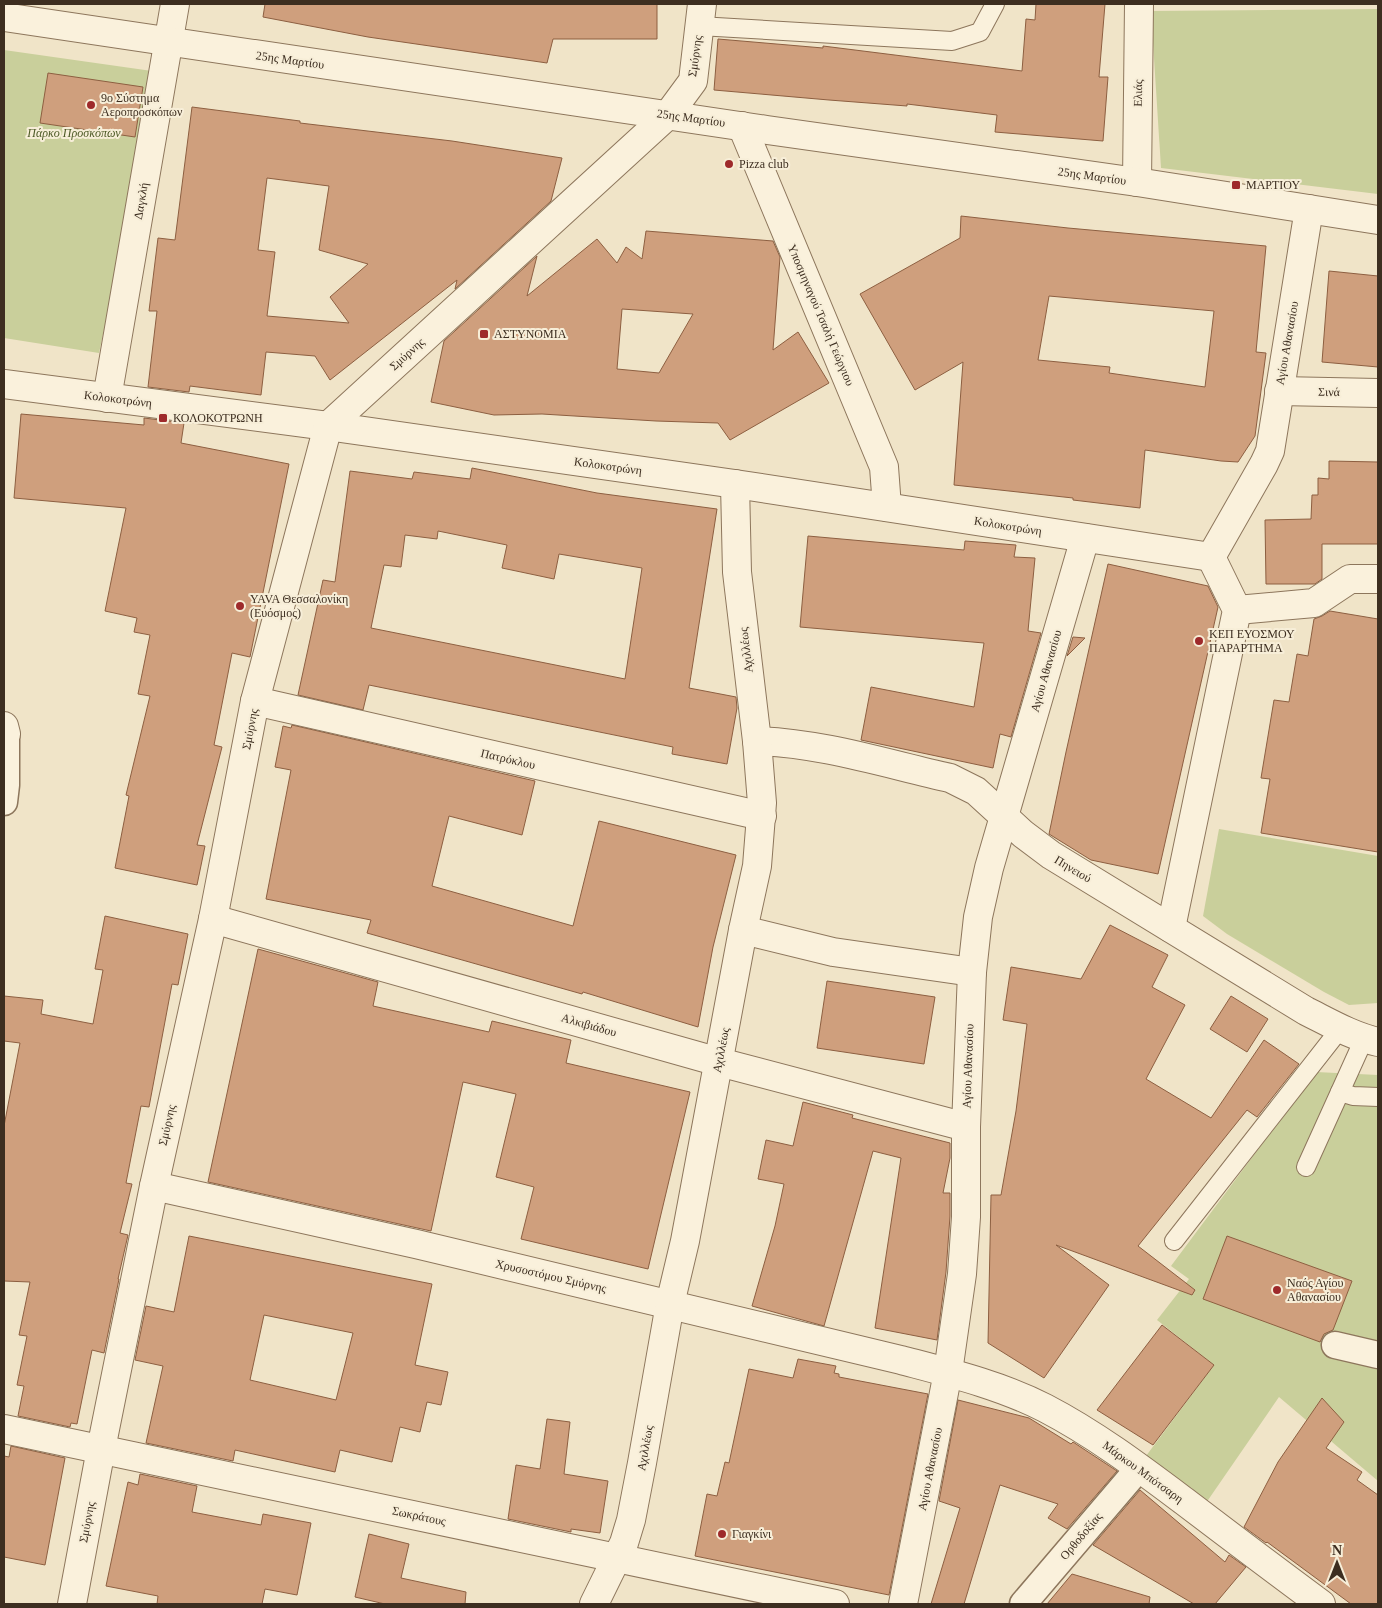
<svg xmlns="http://www.w3.org/2000/svg" width="1382" height="1608" viewBox="0 0 1382 1608" font-family="Georgia,serif">
<style>
.green{fill:#c9cf9b}
.building{fill:#cf9f7d;stroke:#8d5f41;fill-rule:evenodd}
.lines{fill:none;stroke-linecap:round;stroke-linejoin:round}
.service-casing{stroke:#8d765c;stroke-width:20}
.pedestrian-casing{stroke:#8d765c;stroke-width:29}
.minor-casing{stroke:#8d765c;stroke-width:30}
.tertiary-casing{stroke:#8d765c;stroke-width:30}
.service{stroke:#faf1dc;stroke-width:18}
.pedestrian{stroke:#faf1dc;stroke-width:26}
.minor{stroke:#faf1dc;stroke-width:28}
.tertiary{stroke:#faf1dc;stroke-width:28}
.poi-dot{fill:#9e2a2b;stroke:#f7eed8;stroke-width:2}
.labels{text-anchor:middle;dominant-baseline:central;stroke-width:4;stroke-linejoin:round;paint-order:stroke}
.street-label{font-size:12px;fill:#3d2e20;stroke:#f7eed8}
.poi-label{font-size:12px;fill:#3d2e20;stroke:#f7eed8;text-anchor:start}
.park-label{font-size:12px;font-style:italic;fill:#4d5a26;stroke:#f7eed8}
</style>
<rect width="100%" height="100%" fill="#f0e4c8"/>
<g class="green">
<polygon points="1378,9 1378,194 1161,168 1151,11"/>
<polygon points="4,50 159,72 99,353 4,338"/>
<polygon points="1219,829 1378,856 1378,1003 1349,1005 1324,992 1227,934 1203,916"/>
<polygon points="1316,1072 1378,1075 1378,1481 1279,1397 1206,1503 1146,1456 1214,1365 1157,1320 1189,1279 1171,1266"/>
</g>
<g class="building">
<polygon points="265,4 657,4 657,39 553,39 547,63 368,37 263,17"/>
<polygon points="1036,4 1105,4 1099,77 1108,77 1103,141 995,132 997,115 907,104 907,106 829,100 714,90 718,39 823,48 823,46 1022,71 1026,19 1035,20"/>
<polygon points="48,73 143,87 135,137 40,123"/>
<path d="M192,107L300,121V123L452,141L562,158L551,201L455,289L457,280L330,380L315,356L266,352L261,395L190,386L189,392L148,387L157,311H149L158,238L175,240ZM267,178L329,186L319,250L368,264L330,297L349,323L267,316L275,252L258,250Z"/>
<path d="M961,216L1068,228L1266,246L1256,352L1266,353L1255,436L1238,462L1221,461L1145,450L1140,508L1073,500V498L954,485L963,362L915,390L860,294L960,238ZM1049,296L1214,311L1205,387L1109,373L1110,367L1038,360Z"/>
<path d="M646,231L773,241L780,257L773,350L798,332L829,383L730,440L718,423L656,421L542,414L494,415L431,402L444,341L537,256L527,296L597,239L617,263L626,247L642,259ZM622,309L693,314L659,373L617,369Z"/>
<polygon points="1329,271 1378,276 1378,367 1322,362"/>
<polygon points="21,414 144,425 144,418 184,423 181,443 289,464 250,657 232,653 214,745 222,747 197,845 205,846 197,885 115,868 129,796 126,795 150,696 138,694 150,635 134,632 137,618 105,611 126,508 14,498"/>
<polygon points="1329,461 1378,462 1378,544 1322,544 1322,579 1315,584 1266,584 1265,520 1311,519 1312,495 1318,495 1318,478 1329,479"/>
<path d="M472,468L597,493L717,509L689,688L736,697L737,708L727,764L672,754L673,747L369,685L363,710L298,695L323,580L335,582L350,471L412,479L414,472L470,479ZM438,531L507,545L502,568L554,579L559,554L642,568L625,679L371,628L384,565L401,567L405,535L437,539Z"/>
<polygon points="808,536 964,550 965,541 1016,545 1014,557 1035,558 1028,631 1041,633 1011,737 1000,734 993,768 861,740 871,687 974,707 984,643 800,627"/>
<polygon points="1108,564 1208,586 1218,607 1158,874 1091,860 1049,834 1066,752"/>
<polygon points="1330,611 1378,619 1378,852 1261,833 1270,779 1261,778 1274,700 1289,702 1297,654 1308,656 1314,619 1322,616"/>
<polygon points="1073,637 1085,638 1067,656"/>
<polygon points="292,725 535,781 522,835 449,816 432,886 573,926 599,821 736,855 713,947 698,1027 583,992 582,994 367,933 371,920 266,899 291,770 275,767 283,726 291,728"/>
<polygon points="105,916 188,934 178,985 172,984 149,1107 141,1106 126,1183 132,1184 120,1233 128,1235 118,1279 119,1279 104,1353 92,1350 77,1424 71,1423 70,1427 18,1416 24,1386 17,1385 27,1336 19,1335 30,1282 4,1281 4,1126 20,1043 4,1041 4,996 43,1000 41,1014 93,1024 103,970 95,969"/>
<polygon points="1110,925 1168,955 1152,987 1185,1005 1146,1079 1211,1118 1264,1040 1299,1064 1257,1117 1247,1110 1138,1246 1195,1290 1192,1295 1056,1245 1109,1285 1044,1378 988,1343 991,1195 1001,1195 1016,1111 1027,1024 1003,1020 1011,967 1081,979"/>
<polygon points="258,949 378,982 373,1006 489,1032 492,1021 571,1040 566,1063 690,1092 648,1269 521,1239 534,1187 496,1177 516,1094 463,1082 431,1231 208,1182"/>
<polygon points="827,981 935,997 924,1064 817,1048"/>
<polygon points="1231,996 1268,1019 1247,1052 1210,1029"/>
<polygon points="803,1102 853,1115 852,1118 950,1143 950,1158 943,1193 950,1193 950,1216 946,1272 937,1340 875,1328 901,1158 873,1151 824,1326 752,1306 775,1226 784,1184 758,1179 766,1140 793,1146"/>
<path d="M189,1236L432,1284L415,1365L448,1372L441,1405L427,1402L420,1432L400,1427L392,1462L340,1450L335,1472L235,1450L233,1461L146,1443L163,1366L135,1360L146,1306L174,1312ZM264,1315L353,1333L336,1400L250,1380Z"/>
<polygon points="1227,1236 1352,1281 1333,1330 1324,1334 1320,1342 1203,1299"/>
<polygon points="1162,1325 1214,1365 1153,1445 1097,1410"/>
<polygon points="798,1359 836,1366 834,1373 839,1374 839,1377 928,1394 889,1595 695,1556 707,1494 717,1496 725,1462 729,1463 749,1369 793,1378"/>
<polygon points="1322,1398 1344,1422 1326,1448 1362,1472 1357,1480 1378,1495 1378,1604 1351,1604 1267,1542 1266,1543 1244,1527 1278,1462"/>
<polygon points="958,1400 1029,1418 1071,1444 1073,1442 1117,1471 1067,1529 1048,1518 1058,1504 1000,1485 964,1604 931,1604 960,1508 939,1501"/>
<polygon points="547,1419 570,1422 564,1474 608,1481 600,1533 571,1529 571,1532 508,1519 516,1465 540,1469"/>
<polygon points="11,1446 65,1458 45,1565 4,1557 4,1456 9,1457"/>
<polygon points="140,1474 197,1486 192,1512 261,1525 263,1514 311,1523 297,1595 265,1589 262,1604 157,1604 158,1596 106,1586 128,1482 138,1485"/>
<polygon points="1140,1490 1225,1562 1229,1555 1246,1567 1215,1604 1194,1604 1093,1545"/>
<polygon points="369,1534 409,1544 401,1578 466,1592 465,1604 385,1604 355,1597"/>
<polygon points="1072,1574 1150,1597 1149,1604 1047,1604"/>
</g>
<g class="lines">
<defs>
<g id="service">
<polyline points="699,26 952,41 980,32 995,4"/>
<polyline points="1340,1092 1353,1096 1378,1097"/>
<polyline points="1306,1167 1364,1039"/>
<polyline points="1174,1241 1340,1029"/>
</g>
<g id="pedestrian">
<polyline points="4,802 6,785 6,734"/>
<polyline points="1335,1345 1378,1355"/>
<polyline points="1023,1604 1139,1468"/>
</g>
<g id="minor">
<polyline points="742,126 884,467 887,507"/>
<polyline points="1137,182 1139,4"/>
<polyline points="4,384 328,426 735,484 1211,557"/>
<polyline points="1279,391 1378,393"/>
<polyline points="107,398 175,4"/>
<polyline points="1237,610 1314,603 1350,579 1378,579"/>
<polyline points="255,701 762,816"/>
<polyline points="4,726 6,734"/>
<path d="M757,741C822,743 887,764 950,778L976,791L1023,834L1051,855L1306,1011C1330,1023 1352,1036 1378,1042"/>
<polyline points="213,919 719,1062 966,1127"/>
<polyline points="1171,928 1237,610 1211,557 1264,464 1270,451 1309,209"/>
<polyline points="743,930 833,952 972,972"/>
<path d="M154,1186L416,1244L901,1360C950,1373 1000,1385 1045,1408C1095,1434 1140,1468 1184,1501C1230,1536 1275,1570 1321,1604"/>
<polyline points="4,1429 835,1604"/>
<polyline points="594,1604 624,1543 631,1520 642,1463 670,1304 685,1241 743,930 757,866 762,803 757,741 737,572 735,484"/>
<polyline points="903,1604 948,1372 962,1274 966,1217 966,1127 972,972 978,917 989,868 1085,538"/>
</g>
<g id="tertiary">
<polyline points="4,17 767,130 1137,182 1378,220"/>
<polyline points="72,1604 101,1449 154,1186 213,919 255,701 328,426 668,115 693,81 702,4"/>
</g>
</defs>
<use href="#service" class="service-casing"/>
<use href="#pedestrian" class="pedestrian-casing"/>
<use href="#minor" class="minor-casing"/>
<use href="#tertiary" class="tertiary-casing"/>
<use href="#service" class="service"/>
<use href="#pedestrian" class="pedestrian"/>
<use href="#minor" class="minor"/>
<use href="#tertiary" class="tertiary"/>
</g>
<g class="poi-dot">
<circle cx="91" cy="105" r="5"/>
<circle cx="729" cy="164" r="5"/>
<rect x="1231" y="180" width="10" height="10" rx="2.5"/>
<rect x="479" y="329" width="10" height="10" rx="2.5"/>
<rect x="158" y="413" width="10" height="10" rx="2.5"/>
<circle cx="240" cy="606" r="5"/>
<circle cx="1199" cy="641" r="5"/>
<circle cx="1277" cy="1290" r="5"/>
<circle cx="722" cy="1534" r="5"/>
</g>
<g class="labels">
<g class="street-label">
<text transform="translate(695 56) rotate(-82)">Σμύρνης</text>
<text transform="translate(290 60) rotate(8)">25ης Μαρτίου</text>
<text transform="translate(1138 93) rotate(-89)">Ελιάς</text>
<text transform="translate(691 118) rotate(8)">25ης Μαρτίου</text>
<text transform="translate(1092 176) rotate(8)">25ης Μαρτίου</text>
<text transform="translate(141 201) rotate(-80)">Δαγκλή</text>
<text transform="translate(821 315) rotate(67)">Υποσμηναγού Τσαλή Γεώργιου</text>
<text transform="translate(1287 343) rotate(-80)">Αγίου Αθανασίου</text>
<text transform="translate(407 354) rotate(-42)">Σμύρνης</text>
<text transform="translate(1329 392) rotate(1)">Σινά</text>
<text transform="translate(118 399) rotate(7)">Κολοκοτρώνη</text>
<text transform="translate(608 466) rotate(8)">Κολοκοτρώνη</text>
<text transform="translate(1008 526) rotate(9)">Κολοκοτρώνη</text>
<text transform="translate(746 650) rotate(-97)">Αχιλλέως</text>
<text transform="translate(1046 671) rotate(-74)">Αγίου Αθανασίου</text>
<text transform="translate(250 729) rotate(-79)">Σμύρνης</text>
<text transform="translate(508 759) rotate(13)">Πατρόκλου</text>
<text transform="translate(1073 869) rotate(31)">Πηνειού</text>
<text transform="translate(589 1025) rotate(16)">Αλκιβιάδου</text>
<text transform="translate(721 1050) rotate(-79)">Αχιλλέως</text>
<text transform="translate(968 1066) rotate(-88)">Αγίου Αθανασίου</text>
<text transform="translate(167 1125) rotate(-77)">Σμύρνης</text>
<text transform="translate(551 1276) rotate(13)">Χρυσοστόμου Σμύρνης</text>
<text transform="translate(645 1448) rotate(-80)">Αχιλλέως</text>
<text transform="translate(930 1469) rotate(-79)">Αγίου Αθανασίου</text>
<text transform="translate(1143 1472) rotate(36)">Μάρκου Μπότσαρη</text>
<text transform="translate(419 1516) rotate(12)">Σωκράτους</text>
<text transform="translate(87 1522) rotate(-79)">Σμύρνης</text>
<text transform="translate(1081 1536) rotate(-50)">Ορθοδοξίας</text>
</g>
<g class="poi-label">
<text x="101" y="98">9ο Σύστημα<tspan x="101" dy="14">Αεροπροσκόπων</tspan></text>
<text x="739" y="164">Pizza club</text>
<text x="1246" y="185">ΜΑΡΤΙΟΥ</text>
<text x="494" y="334">ΑΣΤΥΝΟΜΙΑ</text>
<text x="173" y="418">ΚΟΛΟΚΟΤΡΩΝΗ</text>
<text x="250" y="599">YAVA Θεσσαλονίκη<tspan x="250" dy="14">(Ευόσμος)</tspan></text>
<text x="1209" y="634">ΚΕΠ ΕΥΟΣΜΟΥ<tspan x="1209" dy="14">ΠΑΡΑΡΤΗΜΑ</tspan></text>
<text x="1287" y="1283">Ναός Αγίου<tspan x="1287" dy="14">Αθανασίου</tspan></text>
<text x="732" y="1534">Γιαγκίνι</text>
</g>
<g class="park-label">
<text x="74" y="133">Πάρκο Προσκόπων</text>
</g>
</g>
<rect width="1382" height="1608" fill="none" stroke="#3d2e20" stroke-width="10"/>
<g transform="translate(1337 1563)" stroke="#f7eed8" stroke-width="4" paint-order="stroke">
<path d="M0-4L9 19L0 12L-9 19Z" fill="#3d2e20"/>
<text y="-8" font-size="14" font-weight="bold" text-anchor="middle" fill="#3d2e20">N</text>
</g>
</svg>
